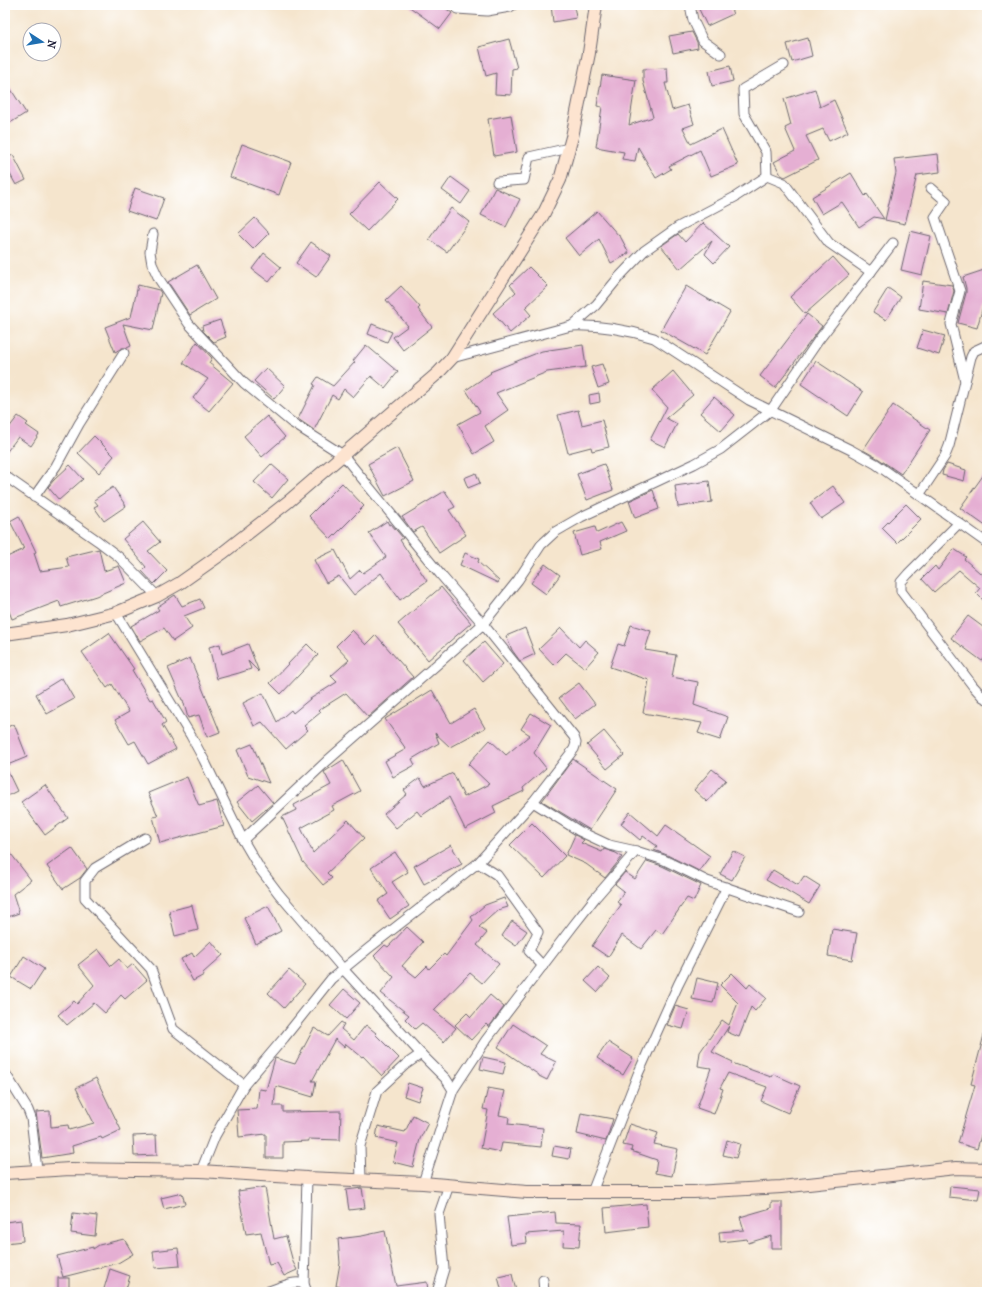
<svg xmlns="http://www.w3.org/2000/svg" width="992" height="1297" viewBox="0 0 992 1297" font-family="'IM FELL French Canon',serif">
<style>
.building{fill:#e5afd3}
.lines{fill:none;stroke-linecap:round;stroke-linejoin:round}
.service-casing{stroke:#6c666e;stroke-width:6}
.minor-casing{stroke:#6c666e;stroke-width:11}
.secondary-casing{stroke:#6c666e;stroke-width:14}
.path{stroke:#6c666e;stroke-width:2;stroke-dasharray:1 3;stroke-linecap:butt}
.service{stroke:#fff;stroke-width:4.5}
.minor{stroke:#fff;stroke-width:9}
.secondary{stroke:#fde4d0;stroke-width:12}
</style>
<rect width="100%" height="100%" fill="#fff"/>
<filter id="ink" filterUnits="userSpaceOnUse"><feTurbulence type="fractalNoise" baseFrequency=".025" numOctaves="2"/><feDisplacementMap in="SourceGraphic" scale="8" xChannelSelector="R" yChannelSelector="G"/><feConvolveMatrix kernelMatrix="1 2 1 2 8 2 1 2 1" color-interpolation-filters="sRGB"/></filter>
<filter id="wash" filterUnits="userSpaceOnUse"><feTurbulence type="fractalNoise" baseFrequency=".012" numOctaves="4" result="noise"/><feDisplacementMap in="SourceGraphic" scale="16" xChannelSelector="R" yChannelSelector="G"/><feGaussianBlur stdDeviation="0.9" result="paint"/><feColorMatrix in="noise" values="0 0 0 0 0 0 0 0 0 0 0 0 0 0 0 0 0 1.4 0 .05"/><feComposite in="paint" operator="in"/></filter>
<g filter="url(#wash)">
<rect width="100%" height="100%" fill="#f5e5cd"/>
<g id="blocks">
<g class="building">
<polygon points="407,5 441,5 452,13 440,29"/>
<polygon points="551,5 574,5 576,18 553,22"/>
<polygon points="697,5 729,5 733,14 707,26"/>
<polygon points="692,32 697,42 698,48 673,53 669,36"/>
<polygon points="808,38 812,56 792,62 787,44"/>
<polygon points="509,39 517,68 512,69 511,95 495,94 496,73 486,76 479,47"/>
<polygon points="730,66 733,81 712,86 709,71"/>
<polygon points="667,68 668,83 665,83 672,110 688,105 694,124 683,128 691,144 722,129 738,165 711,176 700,150 669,166 671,169 656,178 638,147 635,161 622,159 624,152 596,147 602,107 597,106 602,75 636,80 629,125 653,117 643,81 643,69"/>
<polygon points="5,80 26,113 10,123 5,114"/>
<polygon points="815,89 820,107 834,100 848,132 829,141 823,129 806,136 818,160 785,177 781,175 774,162 795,151 785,128 791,125 784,99"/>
<polygon points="511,115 517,152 494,156 488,119"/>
<polygon points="242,144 291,162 279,195 230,177"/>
<polygon points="938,154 940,172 917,175 905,224 885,220 896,173 894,159"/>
<polygon points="13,155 26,180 16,185 5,165 5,159"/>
<polygon points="851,173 865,196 867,194 884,219 874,217 859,227 842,202 822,214 812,197"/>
<polygon points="451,177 470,191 461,204 442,190"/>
<polygon points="380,182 398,199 367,231 349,214"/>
<polygon points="135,188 164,198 156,221 127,211"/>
<polygon points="495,188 520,199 506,227 481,215"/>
<polygon points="451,208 469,222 447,252 429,239"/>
<polygon points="597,211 619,236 620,236 629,253 611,263 599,239 579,256 565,238"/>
<polygon points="255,218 269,233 253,249 238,234"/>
<polygon points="703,223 729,247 714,263 705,254 712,241 680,269 661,246 678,234 685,242"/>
<polygon points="910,231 931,236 922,275 901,270"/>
<polygon points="311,242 331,256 316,277 296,263"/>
<polygon points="264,253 281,267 269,282 252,269"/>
<polygon points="833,257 849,275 805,314 790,297"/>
<polygon points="197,265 216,299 190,315 168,282"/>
<polygon points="529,267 548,286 525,308 531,315 510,333 493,313 516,292 510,285"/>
<polygon points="984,270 987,279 987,292 977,328 958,323 966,293 966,288 963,277"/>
<polygon points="923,281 952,285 954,291 948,314 919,309"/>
<polygon points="138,285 159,290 161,293 153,330 123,324 131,346 127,348 122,348 115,352 105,327 131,317"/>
<polygon points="401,286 420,307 418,309 432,327 403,350 393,337 408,326 386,300"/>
<polygon points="686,286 730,312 705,355 661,330"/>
<polygon points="888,288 901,297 886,320 873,312"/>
<polygon points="807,314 822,326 775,388 760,376"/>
<polygon points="220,320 226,337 214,342 203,331 202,326"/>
<polygon points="372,324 392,332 387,342 368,334"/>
<polygon points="923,330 945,336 939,355 917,348"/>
<polygon points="197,342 212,358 209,363 233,383 209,411 193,398 208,379 183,363"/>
<polygon points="366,345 398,372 385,388 371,376 353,397 344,389 338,399 332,395 314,430 298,419 315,385 313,384 318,377 333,386 355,362 353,361"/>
<polygon points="583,345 586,367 547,372 496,393 508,410 485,426 494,442 474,454 458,424 480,412 466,390 491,373 490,372 542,351"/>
<polygon points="816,361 863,392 848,416 801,384"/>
<polygon points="602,364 609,384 598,388 591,367"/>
<polygon points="266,368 285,386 274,399 254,381"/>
<polygon points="673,371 693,395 666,418 677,424 665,447 650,440 667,407 652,390"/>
<polygon points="599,393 600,402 590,404 589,395"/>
<polygon points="714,397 735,415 721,431 700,413"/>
<polygon points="893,405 930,430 901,474 879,459 863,450"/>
<polygon points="578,410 582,425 602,420 609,447 592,451 591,447 568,453 558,415"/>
<polygon points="18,416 28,423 26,425 39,434 31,446 18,437 5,454 5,433"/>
<polygon points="267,416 285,437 262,457 244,436"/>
<polygon points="94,436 114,456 99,473 78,453"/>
<polygon points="397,448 414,481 385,496 368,464"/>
<polygon points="271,464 288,479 272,498 254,482"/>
<polygon points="604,464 613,490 587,500 577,474"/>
<polygon points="947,464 966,470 964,481 942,475 943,470"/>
<polygon points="70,465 83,479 59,500 48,487 54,480"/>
<polygon points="987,470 987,527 960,508"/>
<polygon points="476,473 480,483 468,488 464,478"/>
<polygon points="709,481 712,502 678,507 675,486"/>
<polygon points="342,483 364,506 331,539 309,516"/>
<polygon points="833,486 845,503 821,519 810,503"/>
<polygon points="113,487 126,506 104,521 94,507 98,505 94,500"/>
<polygon points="653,490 659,509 635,518 629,501"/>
<polygon points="445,491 455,507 449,510 466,535 439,553 422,527 413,532 402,517"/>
<polygon points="906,504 921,519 897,543 882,528"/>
<polygon points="19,516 36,552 34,553 40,571 69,567 66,557 99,549 104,571 119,566 126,583 96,596 61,607 59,601 12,619 5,601 5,558 24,549 10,521"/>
<polygon points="387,521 389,525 391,524 403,538 400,540 427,581 400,600 381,573 354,595 339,576 326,583 314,560 335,550 350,579 360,570 363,573 386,557 369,533"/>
<polygon points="143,522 160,542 148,551 167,571 154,584 142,571 146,567 123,539"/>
<polygon points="621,522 626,531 600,542 602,549 580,555 574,533 595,527 597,533"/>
<polygon points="954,549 966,557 964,559 987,579 987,604 976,593 980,588 959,570 934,592 922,579 935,566 938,570"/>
<polygon points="465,553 479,559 478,562 499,581 498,583 460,565"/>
<polygon points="545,564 560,575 546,594 531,583"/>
<polygon points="441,587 471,623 428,660 398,624"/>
<polygon points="175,595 182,606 200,599 204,608 184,616 192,628 173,641 164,628 140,641 131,626 159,610 157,607"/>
<polygon points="968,616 987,630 987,655 982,661 951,638"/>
<polygon points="631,625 651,631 645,650 676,655 672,677 698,682 694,705 728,717 720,740 698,733 702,723 643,713 649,680 610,667 618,644 624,646"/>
<polygon points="525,628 535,654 520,661 512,650 506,636"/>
<polygon points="561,628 579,647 585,640 599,652 585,668 566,653 554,665 539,649"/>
<polygon points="352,630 366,645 376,635 413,677 368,717 346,693 319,710 321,712 304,726 308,730 286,749 262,722 254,726 243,703 263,693 277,722 291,710 293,713 310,699 337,682 331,676 349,660 336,646"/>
<polygon points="109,633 134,669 132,670 150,700 153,699 166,722 162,725 176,749 148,764 135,741 129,744 115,720 129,712 112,684 107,688 82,652"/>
<polygon points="484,642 503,664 483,682 464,660"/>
<polygon points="220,644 222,654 248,644 259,672 248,661 251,669 239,673 217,679 209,647"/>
<polygon points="307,644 318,655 281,694 270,683"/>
<polygon points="190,658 220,732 207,737 199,715 188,718 183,700 182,700 168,668"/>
<polygon points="62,678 74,699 47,714 36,694"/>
<polygon points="579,683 595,704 575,719 559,698"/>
<polygon points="432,690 451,723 474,709 485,728 450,747 435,733 439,743 412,759 415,765 393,777 385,761 406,749 385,719"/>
<polygon points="531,713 551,725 534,753 546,768 523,788 524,791 493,806 496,813 465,829 449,797 421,816 417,811 396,828 384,814 407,794 404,790 420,778 425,786 453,773 464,797 489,784 468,764 490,740 506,755 530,735 521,729"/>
<polygon points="14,724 27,757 5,766 17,791 5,797 5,728"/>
<polygon points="604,731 624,755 607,769 587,745"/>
<polygon points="252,744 269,783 248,776 237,750"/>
<polygon points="573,759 617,789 590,830 542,801"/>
<polygon points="343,760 360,791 332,806 334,810 301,828 313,853 348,820 364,838 327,873 332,878 323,885 303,862 282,817 296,810 294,805 331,785 324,772"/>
<polygon points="712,769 726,780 707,802 694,790"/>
<polygon points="187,777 199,806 217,801 224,826 160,843 153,817 158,816 148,793"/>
<polygon points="45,785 68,818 45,835 21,802"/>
<polygon points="258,785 273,803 252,821 237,802"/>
<polygon points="630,812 658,836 666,825 710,856 699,871 667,855 654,850 657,846 643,836 640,840 621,824"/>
<polygon points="532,823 565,856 544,878 510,845"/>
<polygon points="575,835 584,840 581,843 602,852 604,849 616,853 622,857 605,878 586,864 566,855"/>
<polygon points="451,845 462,864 424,884 414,866"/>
<polygon points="5,846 31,880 13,894 19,913 5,918"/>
<polygon points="72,848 87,869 80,878 63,889 47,866"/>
<polygon points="733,851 745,857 732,880 720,874"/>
<polygon points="395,852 408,872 392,882 409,906 390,919 378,901 388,894 371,868"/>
<polygon points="647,861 662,866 701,885 694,901 687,898 662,934 656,930 641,949 622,935 608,957 592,946 605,927 621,905 617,902 624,891 615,884 625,872 635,879"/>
<polygon points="773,870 798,885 804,876 820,886 809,904 781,887 780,888 766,880"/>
<polygon points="504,898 508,907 498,910 479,927 487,933 477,945 499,964 482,983 470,973 434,1010 456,1028 444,1042 422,1023 415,1029 405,1019 409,1015 381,993 394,977 374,956 385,945 388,947 407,927 423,942 402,966 416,977 427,966 429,969 444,954 446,956 473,920 471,917 485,905"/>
<polygon points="192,905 198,930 175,936 169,911"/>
<polygon points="268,906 281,931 256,944 244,918"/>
<polygon points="512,921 527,931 516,946 502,936"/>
<polygon points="832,929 857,933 852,960 828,956"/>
<polygon points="211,941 223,955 203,973 204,975 193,981 181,959 192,953 194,957"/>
<polygon points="98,949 111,966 119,959 127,969 133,964 147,980 125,999 121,995 105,1013 94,1003 67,1025 58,1015 74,1001 77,1004 94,985 78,965"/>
<polygon points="24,956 44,969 31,989 11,977"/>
<polygon points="598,967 610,978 597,992 585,981"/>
<polygon points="289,970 305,984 284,1008 268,993"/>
<polygon points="732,973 747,988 750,984 766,998 755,1011 751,1007 739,1037 727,1032 729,1026 712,1052 733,1062 732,1063 771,1077 773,1074 800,1086 788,1113 761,1101 767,1087 728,1073 720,1088 723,1089 714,1114 697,1108 711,1068 698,1066 700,1052 722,1020 729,1025 738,1003 720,985"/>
<polygon points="697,978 718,983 713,1003 692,999"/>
<polygon points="344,989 360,1003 346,1019 330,1005"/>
<polygon points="490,995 504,1007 489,1027 486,1024 471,1040 455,1025 467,1013 471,1017"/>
<polygon points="675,1006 689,1010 683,1029 667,1025"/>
<polygon points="341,1022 344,1024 341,1029 354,1040 366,1025 376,1033 375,1034 399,1058 382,1076 363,1056 362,1057 346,1044 344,1047 335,1039 312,1081 316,1081 313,1097 276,1086 274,1106 283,1106 283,1112 341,1111 340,1140 308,1139 309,1141 283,1142 283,1158 266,1158 266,1134 239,1137 237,1110 257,1109 259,1089 266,1090 275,1058 295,1064 314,1028 328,1036"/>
<polygon points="513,1024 546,1046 540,1054 556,1062 547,1080 539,1076 539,1075 498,1047"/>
<polygon points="984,1035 987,1035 987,1115 977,1149 958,1143 975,1085 971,1084"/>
<polygon points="608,1042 633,1058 623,1075 597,1058"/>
<polygon points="483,1057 506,1062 503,1074 480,1069"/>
<polygon points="96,1078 121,1130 102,1139 101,1137 72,1146 73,1153 42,1158 36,1112 50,1111 51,1127 68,1125 69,1130 94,1123 76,1088"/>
<polygon points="408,1083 423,1088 418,1101 404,1096"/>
<polygon points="488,1088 505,1091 499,1115 509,1117 508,1124 543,1128 541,1147 502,1143 500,1152 481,1148 488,1110 483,1109"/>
<polygon points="581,1113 613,1119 606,1141 577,1134"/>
<polygon points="413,1115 428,1123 420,1139 413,1167 393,1162 398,1143 376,1138 378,1126 405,1132"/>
<polygon points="630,1124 658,1133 654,1144 678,1149 672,1176 655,1173 657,1160 631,1151 632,1147 623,1145"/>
<polygon points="156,1135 157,1155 134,1156 133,1136"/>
<polygon points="727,1140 740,1144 736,1158 723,1155"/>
<polygon points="554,1146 571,1149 569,1159 552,1156"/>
<polygon points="950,1186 980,1189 978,1200 949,1197"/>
<polygon points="265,1187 274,1239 286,1236 293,1262 297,1270 284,1276 277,1263 269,1265 261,1232 246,1234 238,1191"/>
<polygon points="362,1188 365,1208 349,1210 346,1190"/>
<polygon points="182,1193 185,1204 164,1209 161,1198"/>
<polygon points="771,1202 782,1202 782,1248 771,1248 771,1236 748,1243 747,1239 720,1242 719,1232 744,1230 740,1217 771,1208"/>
<polygon points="646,1204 648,1227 606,1232 604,1208"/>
<polygon points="555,1212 556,1223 581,1224 579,1247 563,1246 564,1231 526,1234 527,1243 511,1245 507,1217"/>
<polygon points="73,1213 97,1216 95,1236 71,1233"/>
<polygon points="21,1220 23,1241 5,1243 5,1222"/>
<polygon points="385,1231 396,1286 427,1282 428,1292 366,1292 336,1286 340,1263 338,1239 362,1236"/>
<polygon points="124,1239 133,1254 118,1263 63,1277 57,1256 93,1247 93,1249 99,1245"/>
<polygon points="178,1248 180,1266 155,1268 153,1251"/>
<polygon points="110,1269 130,1276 125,1292 103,1292"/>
<polygon points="512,1274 516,1291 502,1292 498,1277"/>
<rect x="58" y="1278" width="11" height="14"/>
</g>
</g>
</g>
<g filter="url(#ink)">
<use href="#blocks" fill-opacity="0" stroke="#6c666e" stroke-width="1"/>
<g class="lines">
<defs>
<polyline id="service" points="983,1167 987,1157"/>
<g id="minor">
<polyline points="690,5 693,20 703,41 721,54"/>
<polyline points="457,9 487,11 510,7 513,5"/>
<polyline points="767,176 784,183 829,243 871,272"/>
<polyline points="767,176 766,152 744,114 743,89 784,65"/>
<polyline points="497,182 524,180 529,157 569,148"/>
<polyline points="931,188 946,201 935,217 960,291 951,324 965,381"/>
<polyline points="153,234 150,252 152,264 159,279 189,324 244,383 291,422 343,455 440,574 483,624 574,737 576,743 574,749 533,802 478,863 369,948 331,979 284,1038 244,1085 215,1136 201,1171"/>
<polyline points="572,326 596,305 619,277 644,251 678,227 735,197 767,176"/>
<path d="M452,358L571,326C599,325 628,330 654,338L749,400L851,450L876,464L987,543"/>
<polyline points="5,476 98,541 119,557 157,596"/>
<polyline points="919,495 945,456 949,446 971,357 974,351 987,345"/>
<polyline points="34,497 56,466 79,424 124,353"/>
<polyline points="959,523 908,574 901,582 901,591 973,686 983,697 987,699"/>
<polyline points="116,613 191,736 204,760 243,840 260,869 279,894 344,970 421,1054 446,1079 453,1090"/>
<polyline points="533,802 579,831 609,845 636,851 664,860 707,881 799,912"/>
<polyline points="145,838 95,868 85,881 85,898 151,969 173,1029 244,1085"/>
<polyline points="243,840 327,761 483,624 518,580 541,545 555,532 581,517 694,464 721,449 771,410 818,341 893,243"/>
<polyline points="478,863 497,875 538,932 529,951 543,966"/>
<polyline points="5,1073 28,1110 31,1118 37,1170"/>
<polyline points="307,1178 304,1284 307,1292"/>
<polyline points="361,1181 360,1146 377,1091 405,1065 421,1054"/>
<polyline points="423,1183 453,1090 486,1040 573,926 595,898 636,851"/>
<polyline points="592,1192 638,1074 678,985 727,887"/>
<polyline points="543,1280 544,1292"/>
<path d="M265,1292C277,1290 292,1279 304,1284"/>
<polyline points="437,1292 444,1269 439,1214 449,1185"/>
</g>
<g id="secondary">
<polyline points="5,634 67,625 116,613 157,596 180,583 224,552 289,501 438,373 452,358 543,215 560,180 572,137 589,53 596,5"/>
<polyline points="5,1173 70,1169 201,1171 307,1178 423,1183 527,1192 694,1192 781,1187 956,1168 987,1169"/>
</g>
</defs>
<use href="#service" class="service-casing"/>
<use href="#minor" class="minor-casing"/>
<use href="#secondary" class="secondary-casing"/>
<polyline class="path" points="6,1264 7,1292"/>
<use href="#service" class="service"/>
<use href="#minor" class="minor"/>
<use href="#secondary" class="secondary"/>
</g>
</g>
<rect width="992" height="1297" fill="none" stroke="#fff" stroke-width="20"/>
<g transform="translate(42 42) rotate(102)"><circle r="19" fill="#ffffff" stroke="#a7a7b1"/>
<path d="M0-3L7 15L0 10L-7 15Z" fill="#1f6fb2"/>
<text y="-6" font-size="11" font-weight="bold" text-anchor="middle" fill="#22223b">N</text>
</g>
</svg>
